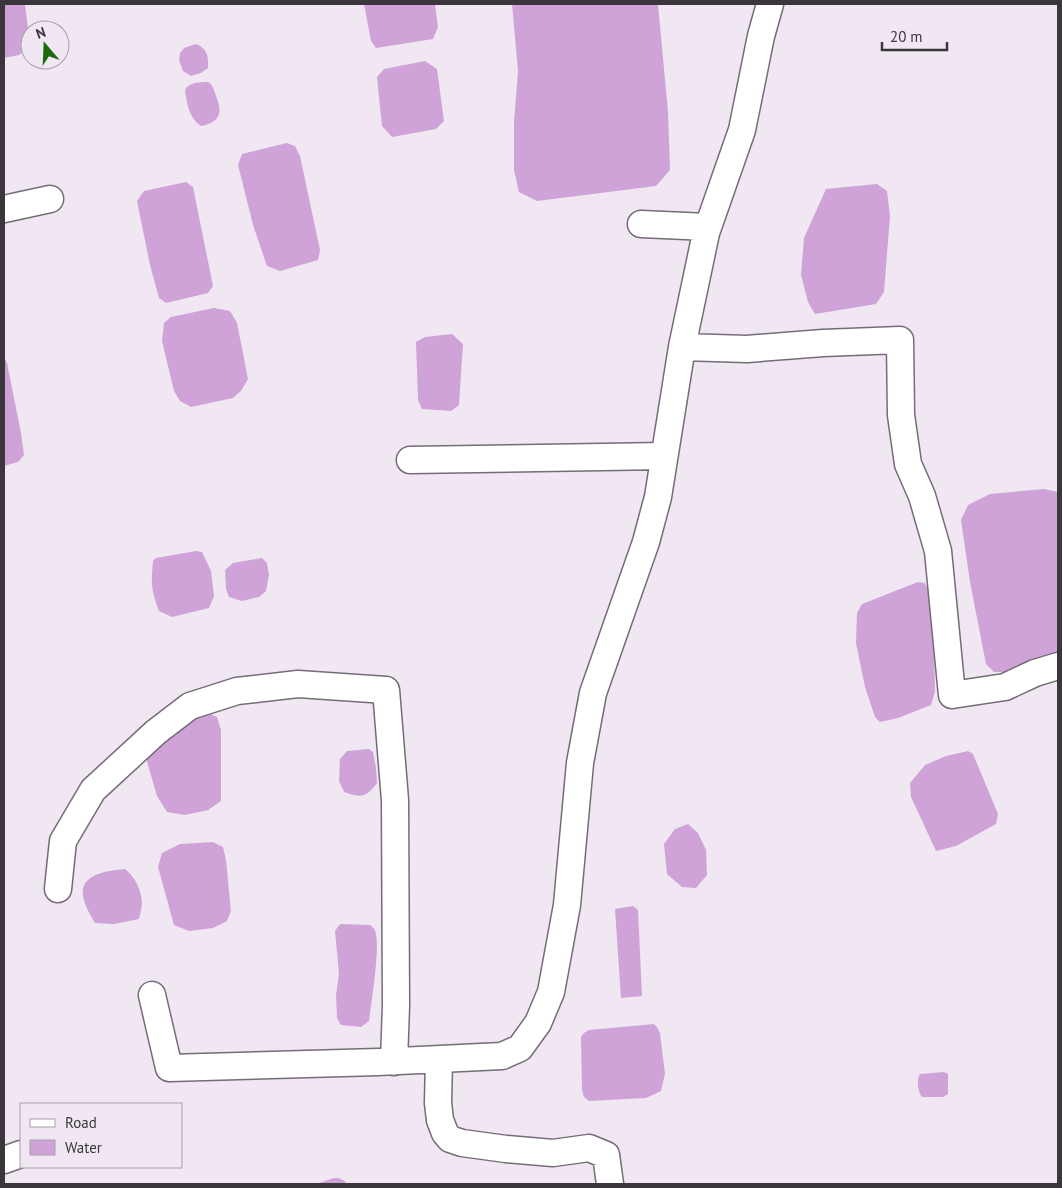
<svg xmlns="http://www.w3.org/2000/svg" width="1062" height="1188" font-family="'PT Sans',sans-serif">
	<rect width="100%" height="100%" fill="#f0e7f2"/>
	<!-- water -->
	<path fill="#cfa3d7" d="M4,4h21l5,42 -11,9 -15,3z
		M364,4h71l3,23 -5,12 -57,9 -5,-7z
		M512,4h146l10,108 2,58 -14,16 -119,15 -18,-9 -5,-22v-47l4,-52z
		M196,44c11,4 13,13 12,24l-7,5 -10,3 -8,-5 -4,-11 1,-7 4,-5z
		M425,61l12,8 7,52 -8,8 -44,8 -10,-11 -5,-49 7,-8z
		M208,82c5,3 6,8 8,14 7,17 4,26 -15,30 -12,-8 -14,-22 -16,-36 4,-8 15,-8 23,-8z
		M287,143l8,3 5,10 20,94 -2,10 -38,11 -13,-5 -14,-41 -15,-60 4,-11z
		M186,182l7,5 20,99 -5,7 -42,10 -7,-5 -9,-33 -13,-64 7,-10z
		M877,184l10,7 3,25 -6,76 -8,12 -61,10 -7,-12 -7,-27 3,-37 22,-49z
		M214,308l16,3 7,12 11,56 -7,12 -8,7 -42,9 -11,-6 -6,-10 -12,-50 2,-18 7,-6z
		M452,334l11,10 -4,61 -8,6 -29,-2 -4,-9 -2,-58 9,-5z
		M4,357l3,6 14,70 3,22 -6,7 -14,4z
		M1044,489l14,3v164l-44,16h-20l-8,-8 -16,-82 -9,-62 7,-15 22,-11z
		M196,551l6,1 9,19 3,25 -5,12 -37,9 -13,-6c-8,-22 -8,-27 -6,-50l3,-3z
		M262,558l5,5 2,12 -3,16 -7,6 -17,4 -13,-4 -3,-8 -1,-19 8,-7z
		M918,582l7,1 5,12 4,47 1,50 -4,13 -33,13 -18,4 -5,-5 -10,-30 -9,-44 1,-30 5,-9z
		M208,713l9,4 4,13v71l-13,9 -23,5 -18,-3 -10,-16 -11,-38 41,-39z
		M369,749l4,3 3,16 1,15c-11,15 -16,15 -33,9l-5,-11 1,-22 7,-8z
		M968,751l5,3 25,60 -2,10 -40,22 -20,5 -25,-54 -1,-14 15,-18 21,-9z
		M688,824l10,9 8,17 1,25 -11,13 -14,-1 -15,-13 -3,-30 11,-15z
		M213,842l10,5 3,13 5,51 -4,10 -14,7 -24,3 -15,-6 -16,-58 4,-14 18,-9z
		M125,869c10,8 16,20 17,33 0,5 -2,12 -3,17l-25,5 -19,-1c-10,-17 -23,-39 3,-49 8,-3 19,-4 27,-5z
		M633,906l5,4 4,86 -21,2 -6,-89z
		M340,924l30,1c2,2 4,3 5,6 6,12 -4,74 -6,90l-8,6 -20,-2 -4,-7 -1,-23 3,-21 -4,-43z
		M654,1024l3,3 3,6 5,41 -4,17 -15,7 -57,3 -5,-4 -2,-7 -1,-53 3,-4 5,-3z
		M944,1072l4,2v20l-5,3h-21c-4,-5 -6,-17 -2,-23z
		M334,1178c5,0 10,1 13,6h-31z"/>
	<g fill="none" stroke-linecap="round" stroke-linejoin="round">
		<!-- street casing -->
		<g stroke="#746c76" stroke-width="29">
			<path id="street" d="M4,209l46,-10
				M641,224l67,3
				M682,347l65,2 76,-6 77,-3 1,75 7,49 14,32 16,55 14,144 53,-8 30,-14 23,-7
				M410,460l254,-4
				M58,889l5,-48 30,-51 63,-58 34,-26 47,-15 61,-7 88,6 9,110 1,205 -2,57
				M152,995l17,73 209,-6 124,-6 18,-8 18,-25 13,-31 16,-87 13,-142 13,-70 53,-151 12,-45 24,-150 24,-114 36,-103 19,-94 9,-32
				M439,1060l-1,43 2,17 5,13 5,6 12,4 44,6 47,4 36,-5 17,7 4,29
				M4,1160l17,-6"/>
		</g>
		<!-- street -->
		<use href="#street" stroke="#fff" stroke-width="26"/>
	</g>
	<!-- border -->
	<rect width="1062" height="1188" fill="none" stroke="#3a363b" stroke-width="10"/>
	<!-- legend -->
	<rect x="20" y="1103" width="162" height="65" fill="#f0e7f2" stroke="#a7a0a9"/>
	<rect x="30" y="1119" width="25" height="8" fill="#ffffff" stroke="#a7a0a9"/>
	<text x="65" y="1128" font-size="15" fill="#3a363b">Road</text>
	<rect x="30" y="1140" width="25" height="15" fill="#cfa3d7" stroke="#a7a0a9"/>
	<text x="65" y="1153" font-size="15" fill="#3a363b">Water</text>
	<!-- north arrow -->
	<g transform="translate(45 45) rotate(341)"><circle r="24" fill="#f0e7f2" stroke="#a7a0a9"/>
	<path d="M0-4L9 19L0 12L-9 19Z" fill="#1c6a0c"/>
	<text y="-8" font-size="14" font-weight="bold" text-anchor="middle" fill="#3a363b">N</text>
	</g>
	<!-- scale -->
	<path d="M882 42v8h65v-8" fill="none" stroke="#3a363b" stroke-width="2.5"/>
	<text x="890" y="42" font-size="15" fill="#3a363b" stroke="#f0e7f2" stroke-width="4" paint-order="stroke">20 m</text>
</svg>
